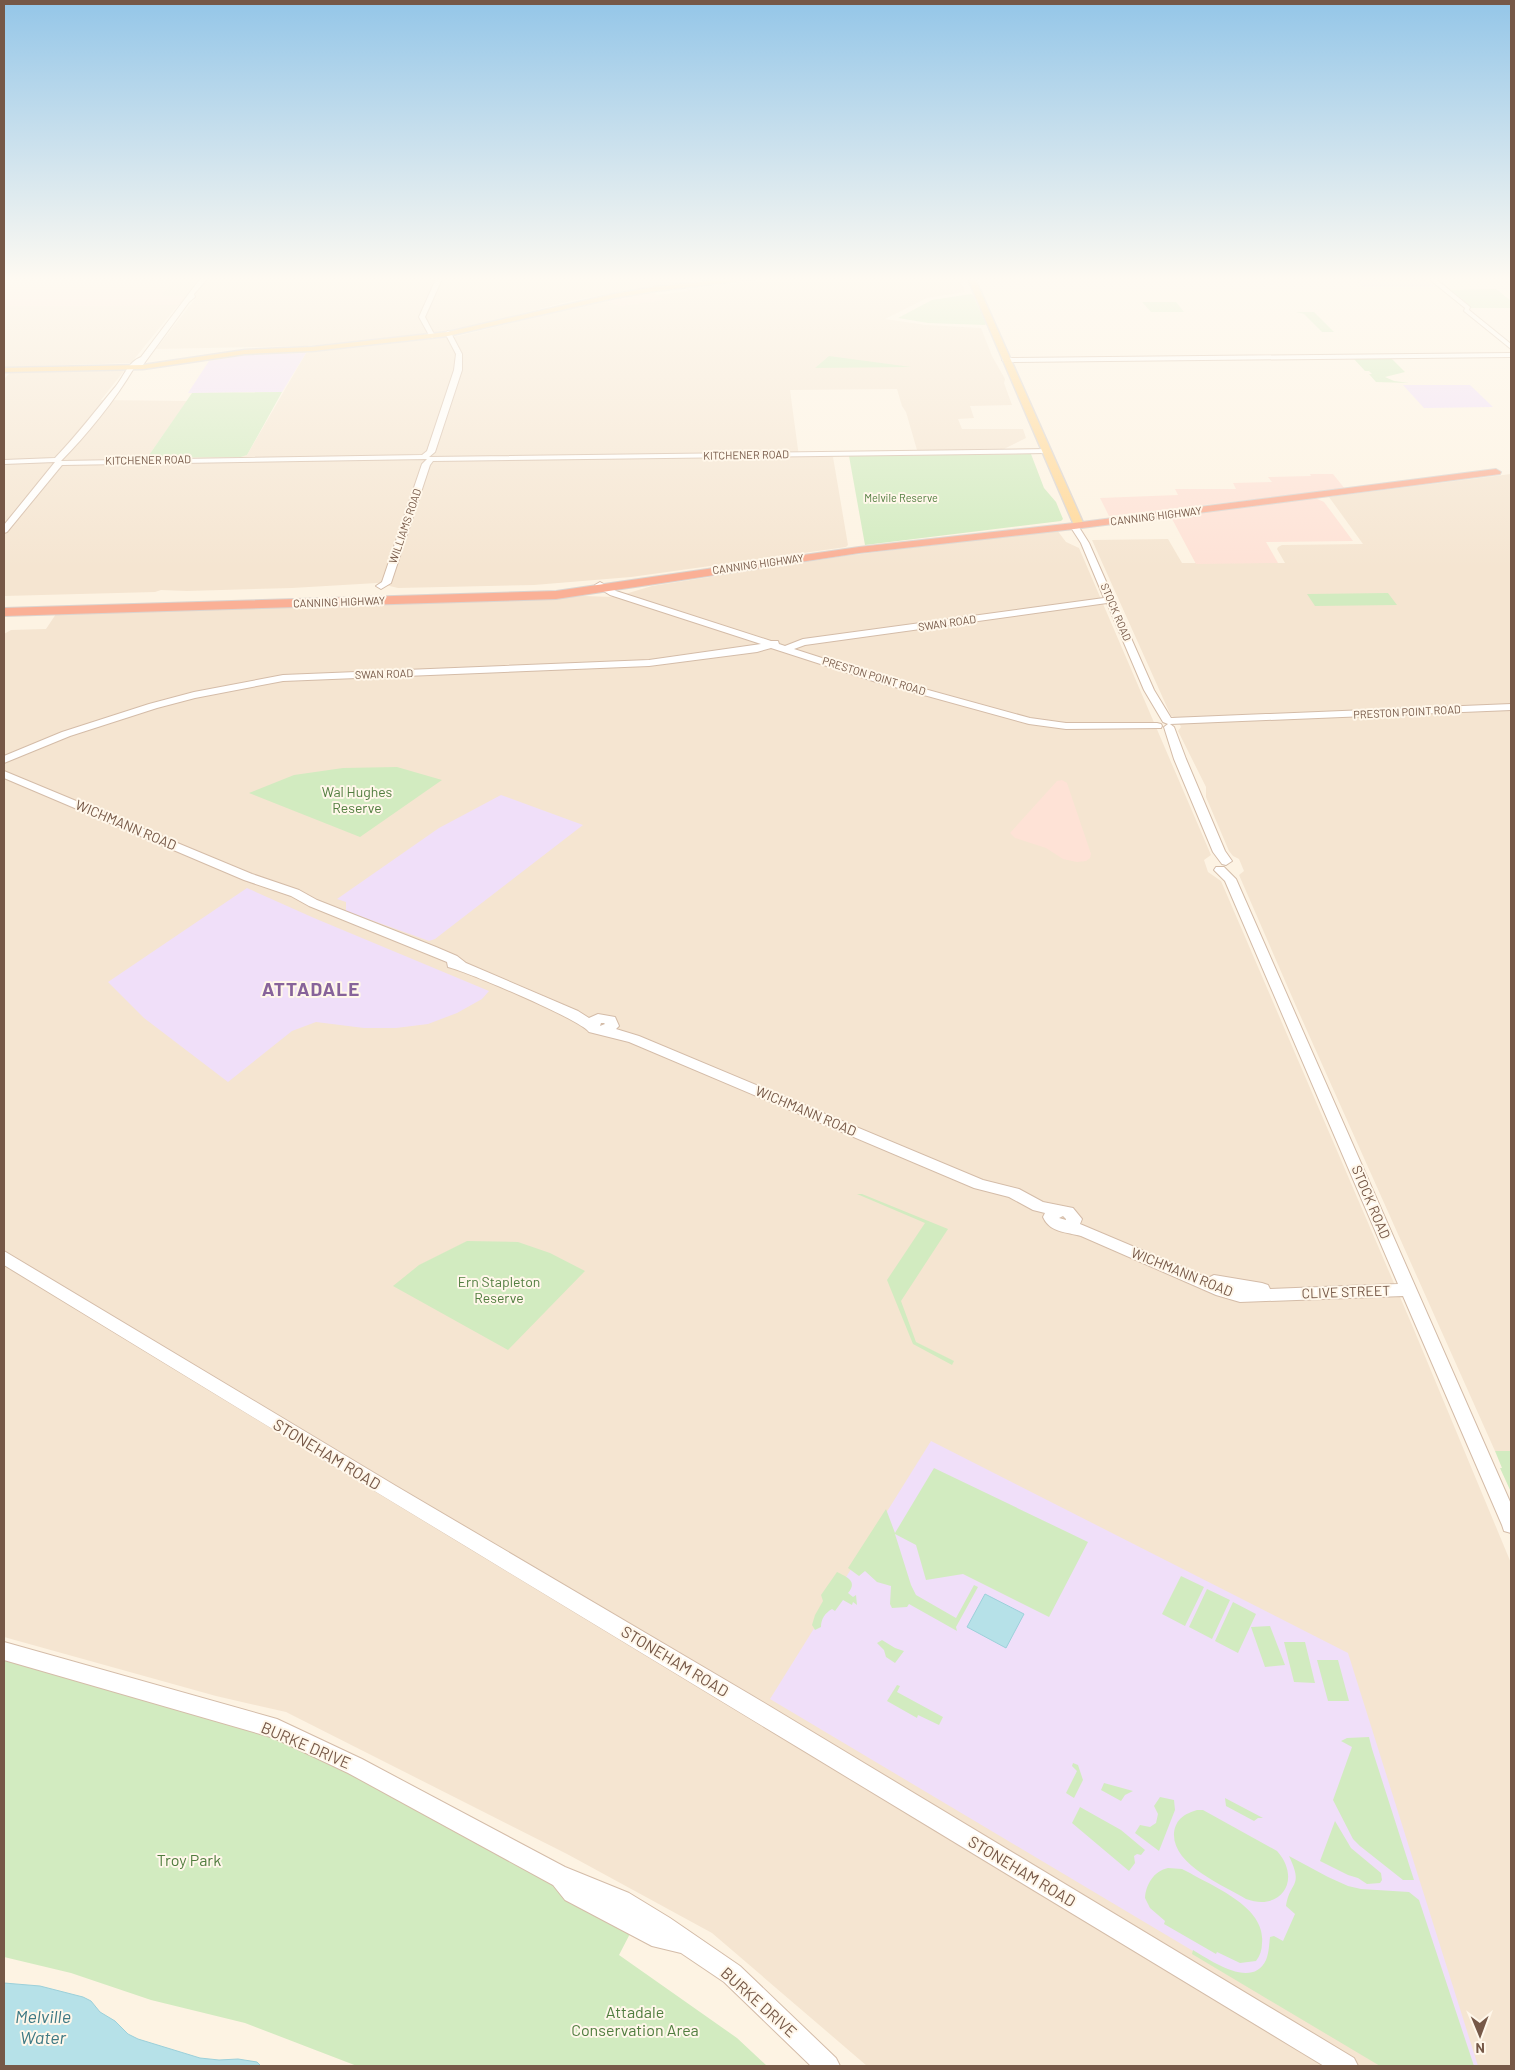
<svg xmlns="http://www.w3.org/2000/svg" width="1515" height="2070" font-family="Barlow,sans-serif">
	<rect width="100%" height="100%" fill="#fdf3e3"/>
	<!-- residential -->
	<path fill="#f5e5d1" d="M175,279h553l-106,12 -60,12 -87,23 -32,6 -136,14 -151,3 39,-50 -34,-3z
		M776,279h184l5,13 -38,6 -42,21 41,6 55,3 11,28 13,23 -1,4 8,22 -42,1 4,12 -16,1 4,10h61l3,9 -24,12h-85l-11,-38 -4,-6 -5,-17 -107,1 9,67h34l15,88 -2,2 -215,30 -97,8 -136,3 -21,-5 -85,5 -105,3 -26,-1 -6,2 -151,4v-217l6,-6 112,-3 2,1 -23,29 86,1 -40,57 94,-1 6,-2 59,-102 152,-17 147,-36 14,6 44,-6 -6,-5 32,-4 -3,-2z
		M178,305l-47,58 -127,4v-61z
		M1511,474v977h-16l-199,-445 -57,-131 5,-4 -5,-12 -6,-3 -4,-5 -23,-54v-10l-28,-56 3,-4 -4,-9 -6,-2 -79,-176 76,-1 14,24h103l-8,-14 1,-2 4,-2 81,-1 -34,-47z
		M1057,530l9,12 13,6 132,307 -7,5 4,12 13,9 191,444 99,238v503h-644l-155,-133 -145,-79 -281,-142 -70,-16 -212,-59v-1003l7,-4 35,-1 10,-15 482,-14 45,-4 32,1 37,-11 193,-30z"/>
	<!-- commercial -->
	<path fill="#fee2d6" d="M4,279h171l-14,17h21l3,2 -4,7 -177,1z
		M653,292l11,8 -45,6 -15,-7z
		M1310,474h23l12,15 -236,27 -9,-18 78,-3 -3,-6h61l-3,-6 39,-1 -4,-5 43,-1z
		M1315,498l9,4 29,39 -87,1 12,21 -82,1 -25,-47z
		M1057,781l5,-1 5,3 24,71 -1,4 -4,3 -9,1 -14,-3 -17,-11 -31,-10 -5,-5z"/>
	<!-- education -->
	<path fill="#f0dff9" d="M1355,279h71l9,8h-72z
		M306,353l-24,39 -94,1 21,-32 39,-6z
		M1403,385h67l23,22 -69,1z
		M501,795l82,30 -148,114 -6,2 -83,-30v-9l-9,-3 102,-71z
		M247,888l67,30 175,73 -7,8 -25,14 -29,11 -32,4h-32l-48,-6 -24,9 -64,51 -84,-64 -36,-36z
		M931,1441l417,212 130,413h-92l-616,-367z"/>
	<!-- green -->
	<path fill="#d2ebc0" d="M1496,289l15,12v7h-41l-21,-18z
		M971,294l2,1 13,29 -1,1 -57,-2 -30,-5 34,-18z
		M1142,302h34l8,10h-33z
		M1296,312h18l20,20h-12l-18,-18z
		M829,356l82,11 -96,1z
		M1390,357l15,15 -20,5 9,4 15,2 -33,-1 -7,-8h3l-3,-3h-4l-11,-12z
		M282,392l-35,63 -6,2 -94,1 45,-65z
		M1031,454l13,34 12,14 7,17 -2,2 -196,24 -16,-89z
		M1388,593l9,12 -82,1 -8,-12z
		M397,767l45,13 -82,57 -111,-44 45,-18 49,-7z
		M857,1194h5l86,35 -47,72 15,41 38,19 -2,4 -39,-21 -26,-64 38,-57z
		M467,1241l51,1 32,11 35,18 -77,79 -115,-64 26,-21z
		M1495,1451h16v41l-11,-24h2z
		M934,1468l154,74 -39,75 -86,-43 -37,6 -10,-35 -21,-11 16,51 5,10 40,23 18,-33 4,2 -22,40 1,4 -48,-27 -2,3 -15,1 -2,-4 1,-18 -14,-4 -12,-11 -6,5 -11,-8 38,-59 9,24z
		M837,1572c10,5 21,9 11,21l5,4 3,-2 1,10 -4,-3 -1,3 -9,-5 -8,11 -3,-2c-7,4 -11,10 -11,18l-6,3 -3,-5 3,-10 8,-14 -2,-6z
		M1181,1576l23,11 -19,39 -23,-12z
		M1207,1589l23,11 -18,39 -23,-12z
		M1233,1602l23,12 -18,39 -23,-12z
		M1270,1626l15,39 -20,2 -14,-40z
		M882,1640l13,8 9,3 -9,12 -9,-6 -2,-7 -7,-7z
		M1284,1642h21l10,41 -21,-1z
		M4,1658l289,81 341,187 -15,29 118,83 30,28h-410l-112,-43 -94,-23 -80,-27 -67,-16z
		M1317,1660h21l11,41h-21z
		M897,1685l3,1 -3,6 46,25 -4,8 -21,-10 -1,3 -30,-17z
		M1369,1737l3,12 42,131h-11l-43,-34 -7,-7 -20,-39 19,-53 -11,-6 6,-3z
		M1073,1763l5,2 5,15 -9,18 -8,-5 11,-22 -5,-5z
		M1104,1783l29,8 -8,4 -4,6 -20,-11z
		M1160,1797l14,3 1,10 -16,41 -24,-18 5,-8 10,2 6,-4 2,-9 -4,-8z
		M1225,1798l38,20h-5l-4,3 -28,-15z
		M1080,1807l41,23 24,20 -4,5 -4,-1 -3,2 1,7 -6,8 -57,-48z
		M1197,1810h6l74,41c25,28 5,61 -31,48 -23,-14 -74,-34 -72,-66 2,-15 11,-19 23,-23z
		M1335,1821l16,27 30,25 1,7 -2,3 -13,1 -9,-6 -10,-3 -28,-14z
		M1289,1856l39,21 20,9 13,3 48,3 10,8 55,166h-94l-188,-112 1,-4c17,10 59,40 73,10 3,-7 3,-15 4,-23l4,-1 9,5 12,-27 -9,-8c4,-26 18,-18 3,-50z
		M1168,1868l14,1 6,3c26,15 78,35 74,71 0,7 -2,13 -6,18l-16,2 -23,-11 -1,2 -52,-30 1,-3 -15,-13 -5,-10c1,-14 9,-27 23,-30z"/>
	<!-- water -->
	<path fill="#b6e1e8" stroke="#9cd0da" d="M985,1594l39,20 -18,34 -39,-21z
		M4,1983l36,3 43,11 8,4 9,11 15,9 13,13 10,5 62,19 19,2 19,-1 19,3 4,4h-257z"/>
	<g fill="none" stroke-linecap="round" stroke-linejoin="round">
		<!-- secondary casing -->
		<g stroke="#d4bca8" stroke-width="2">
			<path id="secondary" d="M200,279h7l-13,15 1,3 -6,5 -49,67 -6,-1c-19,32 -47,67 -73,93l361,-6 5,-4 27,-81 2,-16 -11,-21 3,-2 3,2 11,21v16l-27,82 -6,5 618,-8 4,2 -4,2 -614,8 -3,4 -39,118 -10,6 -5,-3 6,-4 40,-118 5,-5 -365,6 -55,67 -3,1v-8l51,-63 -51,2v-4l51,-2c22,-23 41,-48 61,-72 8,-10 12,-24 25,-29z
				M436,279h6l-17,38 10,19 -3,2 -2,-1 -11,-20z
				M1429,279h7l34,28 -1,3 42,34v5l-47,-38 1,-3z
				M1511,353v4l-505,5 -4,-2 4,-2z
				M1074,523l3,1 12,19 65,147 17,28 340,-14v6l-341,14 4,3 12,32 39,92 7,10 -6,4 -4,-1 -9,-12 -39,-93 -10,-32 4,-3 -5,-2 -19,-32 -37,-87 -302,42 -11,4 87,28 149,41 36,5h91l4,1 1,2 -1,2 -95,1 -37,-5 -156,-43 -102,-33 -14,4 -108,14 -366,15 -88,17 -38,10 -87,28 -66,27v-7l58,-24 87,-28 45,-12 89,-17 366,-15 112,-16 -151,-49 -13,-8 -2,-2 5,-3 16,9 155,50h7l1,3 6,2 18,-7 301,-41 -23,-55 -11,-17z
				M4,771l248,103 47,16 18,10 119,47 21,9 9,7 112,48 11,7 9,-4 17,3 4,9 -3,3 23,7 344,144 36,9 24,13 30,6 9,11 -2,5 128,54 6,-3 48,8 6,2 2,4 128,-5 -173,-403 -11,-11 2,-3h8l12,12 275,625v29l-7,-2 -2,-6 -99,-229 -163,6 -24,-7 -135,-59c-14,-4 -31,-3 -38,-19l2,-4 -12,-3 -24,-13 -35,-9 -345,-146 -40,-10c-8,-12 -121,-60 -141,-65l-1,-5 -138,-56 -18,-10 -47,-16 -240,-102zM601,1023h3l1,1 -5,2zM1063,1216l3,3v1l-7,-2z
				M4,1251l392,235 355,209 603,363 4,8h-34c-440,-267 -881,-532 -1320,-801z
				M4,1642l273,77 85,40 203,108 64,26 41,25 70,48 96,92 4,8h-29l-87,-84 -43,-29 -29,-7 -87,-46 -12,-15 -205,-112 -74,-35 -270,-78z"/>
		</g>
		<!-- primary casing -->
		<g stroke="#dbd4cf" stroke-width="3">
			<path id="primary" d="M728,279h27l-100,12 -41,7 -166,38 -136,15 -67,3 -102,15 -139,3v-4l139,-3 102,-15 67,-3 136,-15 166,-38 41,-7z
				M968,279h7l109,246 -2,2h-6l-2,-2z"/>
		</g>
		<!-- highway casing -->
		<g stroke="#dbd4cf" stroke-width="2">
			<path id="highway" d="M1496,469l5,3 -1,2 -426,55 -215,24 -303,46 -552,17v-8l552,-17 303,-44 215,-24z"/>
		</g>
		<!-- secondary -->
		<use href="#secondary" fill="#fff" fill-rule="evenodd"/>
		<!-- primary -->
		<use href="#primary" fill="#ffd898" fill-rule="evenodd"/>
		<!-- highway -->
		<use href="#highway" fill="#fab096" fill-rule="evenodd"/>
	</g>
	<!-- sky -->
	<linearGradient id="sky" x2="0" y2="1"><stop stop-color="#94c6e8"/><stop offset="0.49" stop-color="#fefaf2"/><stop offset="1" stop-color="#fefaf2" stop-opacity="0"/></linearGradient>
	<rect width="1515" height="569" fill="url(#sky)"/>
	<g text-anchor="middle" stroke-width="4" stroke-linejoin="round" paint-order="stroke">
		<!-- far-street labels -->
		<g font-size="11" fill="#765847" stroke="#fff7ea">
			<text transform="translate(746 455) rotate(-1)" y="4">KITCHENER ROAD</text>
			<text transform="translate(148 460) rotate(-1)" y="4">KITCHENER ROAD</text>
			<text transform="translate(1156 516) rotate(-7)" y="4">CANNING HIGHWAY</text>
			<text transform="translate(405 526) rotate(-71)" y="4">WILLIAMS ROAD</text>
			<text transform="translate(758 564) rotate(-8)" y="4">CANNING HIGHWAY</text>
			<text transform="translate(339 602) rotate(-2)" y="4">CANNING HIGHWAY</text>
			<text transform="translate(1116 612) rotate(67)" y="4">STOCK ROAD</text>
			<text transform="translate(947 623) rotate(-8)" y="4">SWAN ROAD</text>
			<text transform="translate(384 674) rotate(-2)" y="4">SWAN ROAD</text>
			<text transform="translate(874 676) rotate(17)" y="4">PRESTON POINT ROAD</text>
			<text transform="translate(1407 712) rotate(-3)" y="4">PRESTON POINT ROAD</text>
		</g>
		<!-- far-park labels -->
		<g font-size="11" fill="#517d3f" stroke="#fff7ea">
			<text x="901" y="502">Melvile Reserve</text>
		</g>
		<!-- park labels -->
		<g font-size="14" fill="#517d3f" stroke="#fff7ea">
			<text x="357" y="797">Wal Hughes<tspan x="357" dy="16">Reserve</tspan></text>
			<text x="499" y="1287">Ern Stapleton<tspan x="499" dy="16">Reserve</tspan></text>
		</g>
		<!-- street labels -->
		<g font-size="14" fill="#765847" stroke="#fff7ea">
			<text transform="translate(126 825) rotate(23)" y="5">WICHMANN ROAD</text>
			<text transform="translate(806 1111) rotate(23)" y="5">WICHMANN ROAD</text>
			<text transform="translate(1371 1202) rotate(67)" y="5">STOCK ROAD</text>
			<text transform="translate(1182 1272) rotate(22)" y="5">WICHMANN ROAD</text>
			<text transform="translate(1346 1292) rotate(-2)" y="5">CLIVE STREET</text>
		</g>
		<!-- near-street labels -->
		<g font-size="16" fill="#765847" stroke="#fff7ea">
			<text transform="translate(327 1454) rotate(31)" y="6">STONEHAM ROAD</text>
			<text transform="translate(675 1661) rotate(31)" y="6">STONEHAM ROAD</text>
			<text transform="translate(306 1745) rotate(23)" y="6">BURKE DRIVE</text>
			<text transform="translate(1022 1871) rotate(31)" y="6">STONEHAM ROAD</text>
			<text transform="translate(759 2002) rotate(42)" y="6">BURKE DRIVE</text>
		</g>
		<!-- near-park labels -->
		<g font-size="16" fill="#517d3f" stroke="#fff7ea">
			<text x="189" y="1866">Troy Park</text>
			<text x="635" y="2018">Attadale<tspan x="635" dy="18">Conservation Area</tspan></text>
		</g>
		<!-- near-water labels -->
		<g font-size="18" font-style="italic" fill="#3d7883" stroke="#fff7ea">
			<text x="43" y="2023">Melville<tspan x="43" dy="21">Water</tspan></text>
		</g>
		<!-- district labels -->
		<g font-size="19" font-weight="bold" letter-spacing="1" fill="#87639a" stroke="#fff7ea">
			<text x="311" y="996">ATTADALE</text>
		</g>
	</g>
	<!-- border -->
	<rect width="1515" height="2070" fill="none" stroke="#765847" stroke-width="10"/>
	<!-- north arrow -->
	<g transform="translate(1480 2035) rotate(179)" stroke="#fff7ea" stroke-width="4" paint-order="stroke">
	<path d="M0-4L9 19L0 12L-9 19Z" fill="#765847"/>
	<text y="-8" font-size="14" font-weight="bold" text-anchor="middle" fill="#765847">N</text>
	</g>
</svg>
